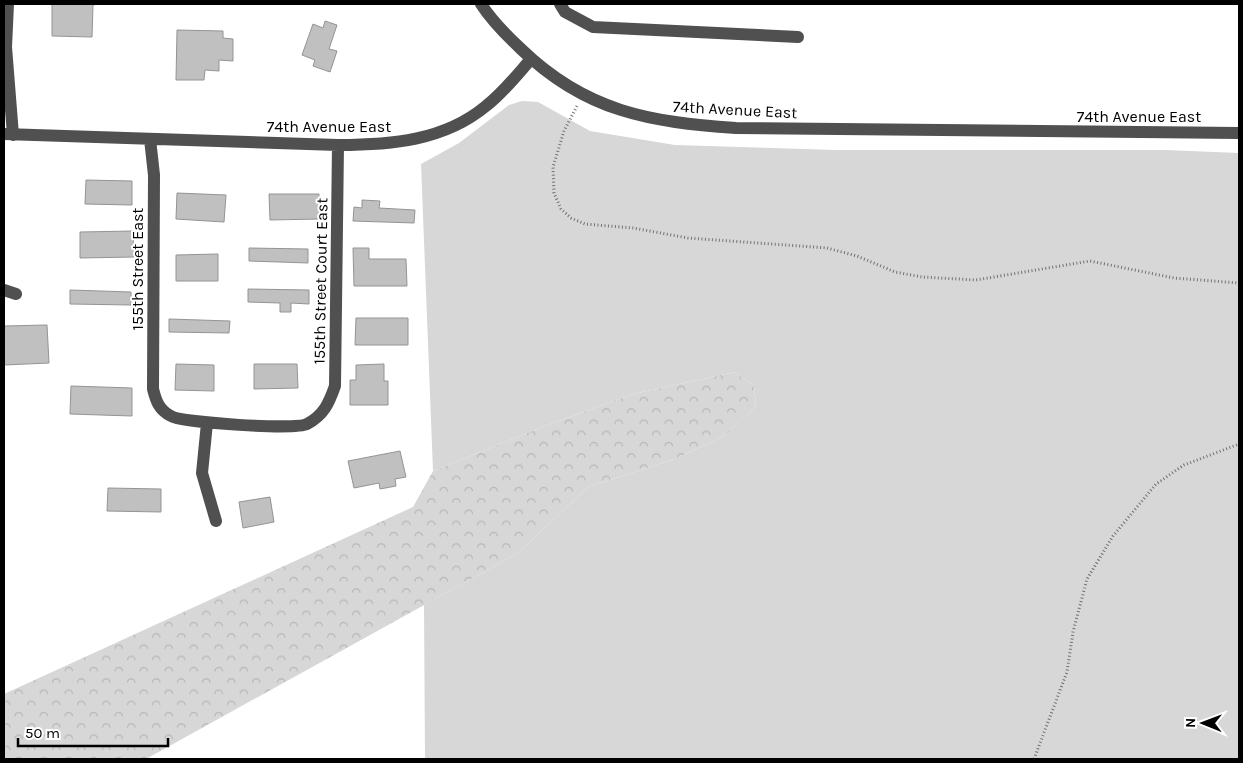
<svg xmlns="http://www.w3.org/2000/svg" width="1243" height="763" font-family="Karla,sans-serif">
	<defs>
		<pattern id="forest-crowns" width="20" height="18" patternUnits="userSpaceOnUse" patternTransform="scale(1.25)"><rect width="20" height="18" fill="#d7d7d7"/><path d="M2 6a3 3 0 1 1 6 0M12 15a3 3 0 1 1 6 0" fill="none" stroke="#b7b7b7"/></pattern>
	</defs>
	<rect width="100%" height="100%" fill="#fff"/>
	<!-- grass -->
	<path fill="#d7d7d7" d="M522,101l16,1 52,29 85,14 161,5h329l74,3v606h-814l-1,-154 94,-52 70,-66 87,-28 51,-24 30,-29 -2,-20 -19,-14 -102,22 -83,30 -117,47 -12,-307 38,-21 50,-38z"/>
	<!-- forest -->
	<path fill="url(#forest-crowns)" d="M735,372l19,14 2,20 -30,29 -51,24 -87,28 -70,66 -372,206h-142v-65l409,-187 20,-36 117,-47 83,-30z"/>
	<!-- building -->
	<path fill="#c0c0c0" stroke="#949494" d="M52,4h46l-5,1 -1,32 -40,-1z
		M325,21l12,4 -8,24 8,2 -7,21 -17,-6 2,-6 -13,-5 11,-31 10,4z
		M177,30l46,1v7l10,1v22l-14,-1v11l-14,-1 -1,10h-28z
		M86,180l46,1v24l-47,-1z
		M177,193l49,2 -2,27 -48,-3z
		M269,194h50v25l-49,1z
		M362,200l18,1 -1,7 36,2 -1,13 -61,-2 1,-14 8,1z
		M133,231l1,26 -54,1v-26z
		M249,248l59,1v14l-59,-2z
		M353,248h16v11h37l1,27h-53z
		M218,254v27h-42v-26z
		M248,289l61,1v14l-18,-1v9h-11v-9l-32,-1z
		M70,290l61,2v13l-61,-1z
		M356,318h52v27h-53z
		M169,319l61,2 -1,12 -60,-1z
		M47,325l2,38 -45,2v-39z
		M176,364l38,1v26l-39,-1z
		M254,364h43l1,24 -44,1z
		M384,364v17h4v24h-38v-25h6v-15z
		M71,386l61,2v28l-62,-2z
		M400,451l6,26 -11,2 1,7 -16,3 -1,-6 -25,5 -6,-27z
		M108,488l53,1v23l-54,-1z
		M270,497l4,25 -31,6 -4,-26z"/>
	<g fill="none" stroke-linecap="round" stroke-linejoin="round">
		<!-- path -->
		<path stroke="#727272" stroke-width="3" stroke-dasharray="1 2.5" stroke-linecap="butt" d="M577,106l-13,25 -11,36 1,26 7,16 10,9 14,6 48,4 55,10 139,10 30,8 38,16 27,5 54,3 114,-19 84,17 65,5
			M1034,759l33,-87 6,-40 14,-53 26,-43 43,-52 28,-19 55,-21"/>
		<!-- minor -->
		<path stroke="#505050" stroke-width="12" d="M8,4l-2,43 7,88
			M481,4c11,17 25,31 40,45 65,63 129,73 215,79l503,5
			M560,4l5,8 28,15 205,10
			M4,134l334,11c52,0 106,-4 148,-39 17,-13 31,-31 45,-47
			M150,139l4,36 -1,214c3,12 6,21 18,27 11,7 125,14 136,8 17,-9 22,-21 28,-38l3,-241
			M4,290l12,4
			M207,423l-5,50 14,48"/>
	</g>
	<g text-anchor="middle" stroke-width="4" stroke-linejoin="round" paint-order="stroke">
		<!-- street labels -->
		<g font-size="16" fill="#000" stroke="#fff">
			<text transform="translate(735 109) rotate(3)" y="6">74th Avenue East</text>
			<text x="1139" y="122">74th Avenue East</text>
			<text x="329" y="132">74th Avenue East</text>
			<text transform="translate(137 269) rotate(-90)" y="6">155th Street East</text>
			<text transform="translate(320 281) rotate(-89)" y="6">155th Street Court East</text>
		</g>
	</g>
	<!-- border -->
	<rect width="1243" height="763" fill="none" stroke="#000000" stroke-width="10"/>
	<!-- north arrow -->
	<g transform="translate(1203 723) rotate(271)" stroke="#ffffff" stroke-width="4" paint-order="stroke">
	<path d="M0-4L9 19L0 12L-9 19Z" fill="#000000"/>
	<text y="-8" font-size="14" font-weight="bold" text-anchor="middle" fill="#000000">N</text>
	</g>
	<!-- scale -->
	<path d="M18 738v8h150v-8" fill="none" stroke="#000000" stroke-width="2.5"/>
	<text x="25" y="738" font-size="15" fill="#000000" stroke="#ffffff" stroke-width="4" paint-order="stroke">50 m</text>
</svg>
